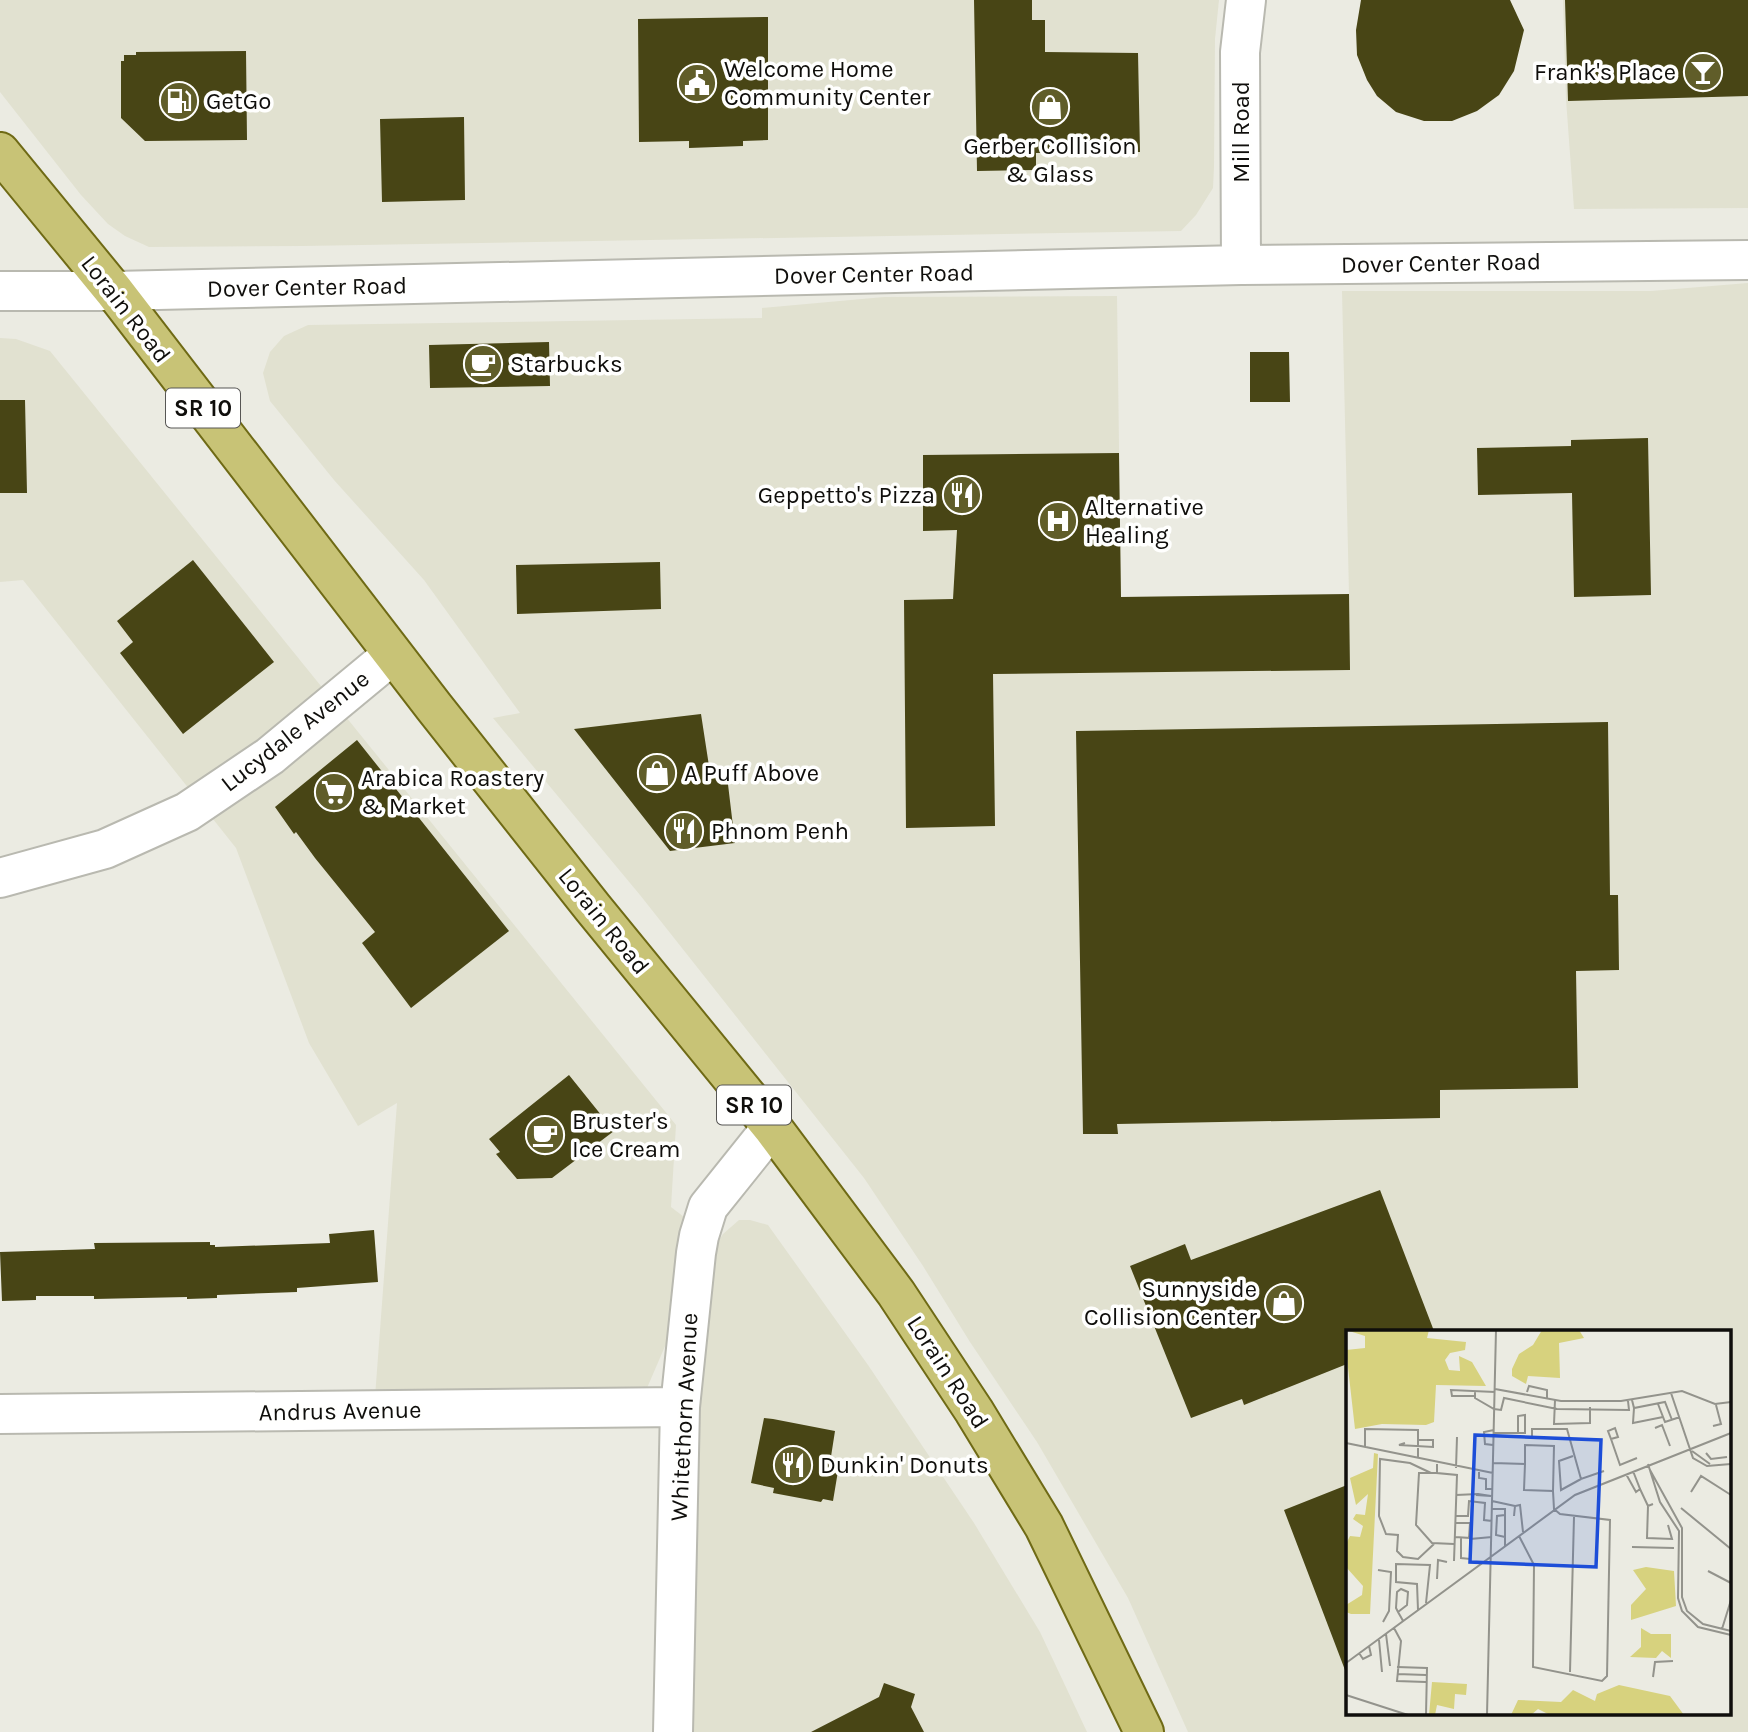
<svg xmlns="http://www.w3.org/2000/svg" width="1748" height="1732" font-family="Karla,sans-serif">
	<rect width="100%" height="100%" fill="#ebebe2"/>
	<!-- built -->
	<path fill="#e1e1d0" fill-rule="evenodd" d="M0,0h1219l-4,39 -1,128 -1,21 -17,27 -15,16 -878,15 -154,1 -24,-11 -17,-12 -27,-29 -81,-103z
		M1563,0h185v208l-174,1 -8,-110z
		M1748,283v1449h-560l-60,-134 -91,-156 -67,-100 -47,-76 -59,-88 -224,-283 -147,-177 27,-5 -96,-133 -90,-100 -64,-79 -7,-28 7,-21 14,-16 24,-11 454,-7v-10l122,-11 233,-1 4,301 228,-3 -7,-303h309zM1347,1331h382v382h-382z
		M0,338l16,1 34,12 626,774 -5,82 13,10 -15,120 -22,51 -272,9 22,-294 -39,23 -49,-83 -73,-195 -213,-268 -23,2z
		M739,1220h11l18,5 100,140 106,158 66,109 47,100h-402l-1,-49 25,-414 5,-21 9,-14z"/>
	<!-- building -->
	<path fill="#484515" d="M974,0h58v20h13v32l93,1 2,99 -104,1v17l-59,1z
		M1361,0h149l14,30 -10,41 -15,24 -22,16 -25,10h-28l-28,-9 -19,-16 -10,-16 -10,-25 -1,-25z
		M1565,0h183v96l-180,5z
		M768,17v123l-25,1v5l-54,2v-7l-50,1 -1,-123z
		M246,51l1,89 -102,1 -24,-23v-57h3v-6h12v-3z
		M464,117l1,83 -83,2 -2,-83z
		M549,342l1,44 -120,2 -1,-43z
		M1250,352h39l1,50h-40z
		M0,400h25l2,93h-27z
		M1648,438l3,157 -77,2 -2,-104 -94,2 -1,-47 94,-2v-6z
		M1119,453l2,144 228,-3 1,76 -357,4 2,152 -89,2 -2,-228 49,-1 4,-69 -34,1v-76z
		M193,560l81,102 -91,72 -63,-81 13,-11 -16,-21z
		M660,562l1,47 -144,5 -1,-49z
		M701,714l10,65 16,-3 8,67 -65,8 -96,-122z
		M1608,722l2,173h8l1,75 -43,1 2,117 -138,2v28l-323,6 1,10h-35l-7,-403z
		M357,740l152,191 -98,77 -49,-65 13,-11 -60,-74 -19,-26 -2,2 -19,-27z
		M569,1075l45,56 -62,47 -35,1 -21,-25 4,-2 -11,-13z
		M1380,1190l54,141h-87v33l-103,41 -2,-6 -51,19 -61,-152 55,-22 6,16z
		M374,1230l4,52 -81,6v4l-80,3v3l-30,1v-2l-93,2v-3h-58v4l-34,1 -2,-49 95,-3 -1,-6 116,-1v3h5v2l115,-4 -1,-9z
		M764,1418l9,1 62,12 -5,32 9,2 -6,36 -10,-2 -2,3 -48,-9 1,-5 -23,-5z
		M1347,1485v185h-2l-61,-160z
		M884,1683l31,11 -4,13 13,25h-113l68,-35z"/>
	<g fill="none" stroke-linecap="round" stroke-linejoin="round">
		<!-- minor casing -->
		<g stroke="#b9b9b0" stroke-width="42">
			<path id="minor" d="M0,878l105,-29 82,-37 83,-56 122,-101
				M0,1414l680,-7
				M673,1732l7,-325 16,-154 3,-17 9,-29 64,-80"/>
		</g>
		<!-- tertiary casing -->
		<g stroke="#b9b9b0" stroke-width="42">
			<path id="tertiary" d="M1241,265l-1,-213 6,-52
				M0,291h114l1127,-26 507,-5"/>
		</g>
		<!-- primary casing -->
		<g stroke="#6f6a15" stroke-width="42">
			<path id="primary" d="M0,152l114,139 320,416 159,201 179,219 124,166 78,118 70,115 100,206"/>
		</g>
		<!-- minor -->
		<use href="#minor" stroke="#fff" stroke-width="38"/>
		<!-- tertiary -->
		<use href="#tertiary" stroke="#fff" stroke-width="38"/>
		<!-- primary -->
		<use href="#primary" stroke="#c8c376" stroke-width="38"/>
	</g>
	<!-- icons -->
	<defs>
		<g id="bar-disc" transform="scale(2.0125)"><circle r="9.5" fill="#605d29" stroke="#fffffe"/><path d="M-6-5H6L.8 .8V4.5H3.5V6h-7V4.5H-.8V.8Z" fill="#fff"/></g>
		<g id="civic-disc" transform="scale(2.0125)"><circle r="9.5" fill="#605d29" stroke="#fffffe"/><path d="M-.6-6.5H3V-4.5H.6V-3L4-1V1h2V6H-6V1h2V-1L-.6-3ZM-1.2 2.5V6h2.4V2.5Z" fill="#fff"/></g>
		<g id="fuel-disc" transform="scale(2.0125)"><circle r="9.5" fill="#605d29" stroke="#fffffe"/><path d="M-5.5-6h7V0h2V4h1.3V-2.5L3-4.5l.8-.8L6-3V5H2.5V1h-1V6h-7ZM-4.2-4.7v3.2H.2V-4.7Z" fill="#fff"/></g>
		<g id="shop-disc" transform="scale(2.0125)"><circle r="9.5" fill="#605d29" stroke="#fffffe"/><path d="M-5-2.5h2.3a2.7 3.5 0 0 1 5.4 0H5L5.5 6h-11ZM-1.5-2.5h3a1.5 2.3 0 0 0-3 0Z" fill="#fff"/></g>
		<g id="cafe-disc" transform="scale(2.0125)"><circle r="9.5" fill="#605d29" stroke="#fffffe"/><path d="M-5.5-4.5H6V0H3Q3 3.5 0 3.5H-2.5Q-5.5 3.5-5.5 0ZM3-3.2v2h1.7v-2ZM-6 4.5H4V6H-6Z" fill="#fff"/></g>
		<g id="restaurant-disc" transform="scale(2.0125)"><circle r="9.5" fill="#605d29" stroke="#fffffe"/><path d="M-5-6h1v4h1v-4h1v4h1v-4h1v5L-1.5 .5V6h-2V.5L-5-1ZM5-6V6H3V1.5H1.5Q1.5-4 5-6Z" fill="#fff"/></g>
		<g id="hospital-disc" transform="scale(2.0125)"><circle r="9.5" fill="#605d29" stroke="#fffffe"/><path d="M-5-5h3v3.5h4V-5h3V5h-3V1.5h-4V5h-3Z" fill="#fff"/></g>
		<g id="supermarket-disc" transform="scale(2.0125)"><circle r="9.5" fill="#605d29" stroke="#fffffe"/><path d="M-6-5.5h2.5l.6 2H6L4.5 2H-2.5L-4.4-4H-6ZM-1.5 3.2a1.3 1.3 0 1 0 .1 0ZM3 3.2a1.3 1.3 0 1 0 .1 0Z" fill="#fff"/></g>
	</defs>
	<g fill-rule="evenodd">
		<use href="#bar-disc" x="1703" y="72"/>
		<use href="#civic-disc" x="697" y="83"/>
		<use href="#fuel-disc" x="179" y="101"/>
		<use href="#shop-disc" x="1050" y="107"/>
		<use href="#cafe-disc" x="483" y="364"/>
		<use href="#restaurant-disc" x="962" y="495"/>
		<use href="#hospital-disc" x="1058" y="521"/>
		<use href="#shop-disc" x="657" y="773"/>
		<use href="#supermarket-disc" x="334" y="792"/>
		<use href="#restaurant-disc" x="684" y="831"/>
		<use href="#cafe-disc" x="545" y="1135"/>
		<use href="#shop-disc" x="1284" y="1303"/>
		<use href="#restaurant-disc" x="793" y="1465"/>
	</g>
	<g text-anchor="middle" stroke-width="7" stroke-linejoin="round" paint-order="stroke">
		<!-- shield labels -->
		<g fill="#fffffe" stroke="#575654" stroke-width="2">
			<rect x="166" y="388.5" width="74" height="39" rx="5"/>
			<rect x="717" y="1085.5" width="74" height="39" rx="5"/>
		</g>
		<g font-size="23" font-weight="bold" fill="#0f0e0b">
			<text x="203" y="416">SR 10</text>
			<text x="754" y="1113">SR 10</text>
		</g>
		<!-- poi labels -->
		<g font-size="24" fill="#0f0e0b" stroke="#fffffe" text-anchor="start">
			<text x="724" y="77">Welcome Home<tspan x="724" dy="28">Community Center</tspan></text>
			<text x="1676" y="80" text-anchor="end">Frank's Place</text>
			<text x="206" y="109">GetGo</text>
			<text x="1050" y="154" text-anchor="middle">Gerber Collision<tspan x="1050" dy="28">&amp; Glass</tspan></text>
			<text x="510" y="372">Starbucks</text>
			<text x="935" y="503" text-anchor="end">Geppetto's Pizza</text>
			<text x="1085" y="515">Alternative<tspan x="1085" dy="28">Healing</tspan></text>
			<text x="684" y="781">A Puff Above</text>
			<text x="361" y="786">Arabica Roastery<tspan x="361" dy="28">&amp; Market</tspan></text>
			<text x="711" y="839">Phnom Penh</text>
			<text x="572" y="1129">Bruster's<tspan x="572" dy="28">Ice Cream</tspan></text>
			<text x="1257" y="1297" text-anchor="end">Sunnyside<tspan x="1257" dy="28">Collision Center</tspan></text>
			<text x="820" y="1473">Dunkin' Donuts</text>
		</g>
		<!-- street labels -->
		<g font-size="24" fill="#0f0e0b" stroke="#fffffe">
			<text transform="translate(1241 132) rotate(-90)" y="8">Mill Road</text>
			<text transform="translate(1441 263) rotate(-1)" y="8">Dover Center Road</text>
			<text transform="translate(874 274) rotate(-1)" y="8">Dover Center Road</text>
			<text transform="translate(307 287) rotate(-1)" y="8">Dover Center Road</text>
			<text transform="translate(126 309) rotate(52)" y="8">Lorain Road</text>
			<text transform="translate(295 731) rotate(-38)" y="8">Lucydale Avenue</text>
			<text transform="translate(604 921) rotate(51)" y="8">Lorain Road</text>
			<text transform="translate(948 1372) rotate(57)" y="8">Lorain Road</text>
			<text transform="translate(340 1411) rotate(-1)" y="8">Andrus Avenue</text>
			<text transform="translate(684 1417) rotate(-87)" y="8">Whitethorn Avenue</text>
		</g>
	</g>
	<!-- overview -->
	<g transform="translate(1346 1330)">
		<rect width="385" height="385" fill="#ebebe2"/>
		<path d="M0,0h83l-2,8 39,4 -1,8 -15,3 -5,7 4,10 11,1 -1,-15 13,6 14,24 -50,-1 -2,37 -8,3 -44,-1 -27,5 -9,-79 19,-2v-12zM196,0h37l5,8 -25,5 1,35 -32,-2 -2,8 -14,-8v-7l7,-15 14,-9zM28,123l4,1 -8,160h-19l-5,-2v-7l16,-10 1,-9 -17,-19v-23l4,-8 10,1 3,-11 -10,-7 3,-5 9,1 3,-21 -12,11 -6,-27 23,-10zM300,237l28,4 2,35 -45,14v-15l15,-16 -13,-19zM295,298l10,6h20v24l-9,-7 -6,7 -26,-1 11,-10zM86,352l35,2 -1,11 -11,-1 -1,15 -17,-4 -2,10h-6zM273,355l51,11 14,19h-134l-12,-6 -7,6h-20l7,-15 43,2 12,-12 22,11 2,-7z" fill="#d7d27e"/>
		<path fill="none" stroke="#93938c" stroke-width="2" d="M149,59l66,12h60l61,-10 33,13 16,-2M129,62v6l19,11 7,1 3,-12 53,11 72,1 -1,-9M181,62l2,-6 18,4v8M325,63l22,65 14,8 24,-2M128,66h-22l-1,-6 44,2M209,70l-1,24 36,-1v-16M286,70l2,8 31,-6 7,18M312,74l7,18 15,-5M288,78l-1,15 30,-6M367,96l8,-2 -5,-19M309,98l7,-3 8,21M148,103h31v-18l-7,1v17M186,109v-10h35l14,50 23,-8M265,109l-3,-8 7,-3 3,9 -7,2 9,26 17,-7M0,113l147,30M59,113l-6,2 34,2v-7h-14M147,115l-8,-1 -1,-12 10,-2M19,117v-18l53,1v29M346,121l18,13M360,123l5,6 16,-2M227,126l-14,5 2,29 20,-11M147,133l32,1 -1,26 29,1 1,18 6,5 50,6 -3,156 -5,5 -69,-14 1,-102 -15,-29M91,134v9l20,2 -3,86M179,134v-19l29,1 -1,45M302,134l12,38 19,29 -1,67 4,13 16,16 33,8M110,138l1,-31M304,140l32,58v69l5,14 16,13 28,7M133,142v6l7,1v10h6M85,143l-21,-10 -30,-4 -1,57 7,18 12,1 -1,16 6,6 15,2 16,-15M91,143h-18l-3,52 16,18 22,1M280,144l10,18 4,-3 -7,-18M294,159l8,17 5,-2M345,162l10,-16 30,19M110,165l22,-1 13,2 -15,-1M146,171l23,5M302,176l-1,32 25,1 -4,-14M335,178l50,41M146,179h13v37M109,186h13l1,-15 16,2 -1,17 8,1M168,186l1,-10 5,-1 3,27M109,193h15l-1,15M109,207l15,1v21l-9,-1v-21M159,207l-9,-2 1,-19 8,-1M124,209l22,-2M286,217l42,1M32,240l13,2 -2,39 -6,11M362,241l23,12M91,249l1,-19 9,2M72,280l-1,-26 -21,-2v-18l34,1 -4,38M52,282l9,-7 1,-13 -7,-3 -4,3 -1,16 2,4 4,7 1,2M48,298l7,13 -4,40 29,1M376,299l9,-29M40,304l4,32M33,310l3,32M13,323l4,6 8,-4 -2,-9M0,333l229,-168 156,-62M51,337l30,1 -1,47M224,342l4,-155M51,344l29,1M307,347l2,-15 18,-1M0,365l62,20M141,385l9,-385"/>
		<path fill="#1d4ed8" fill-opacity="0.15" stroke="#1d4ed8" stroke-width="3.5" d="M129,105l126,5 -5,127 -126,-5z"/>
		<rect width="385" height="385" fill="none" stroke="#0f0e0b" stroke-width="3.5"/>
	</g>
</svg>
